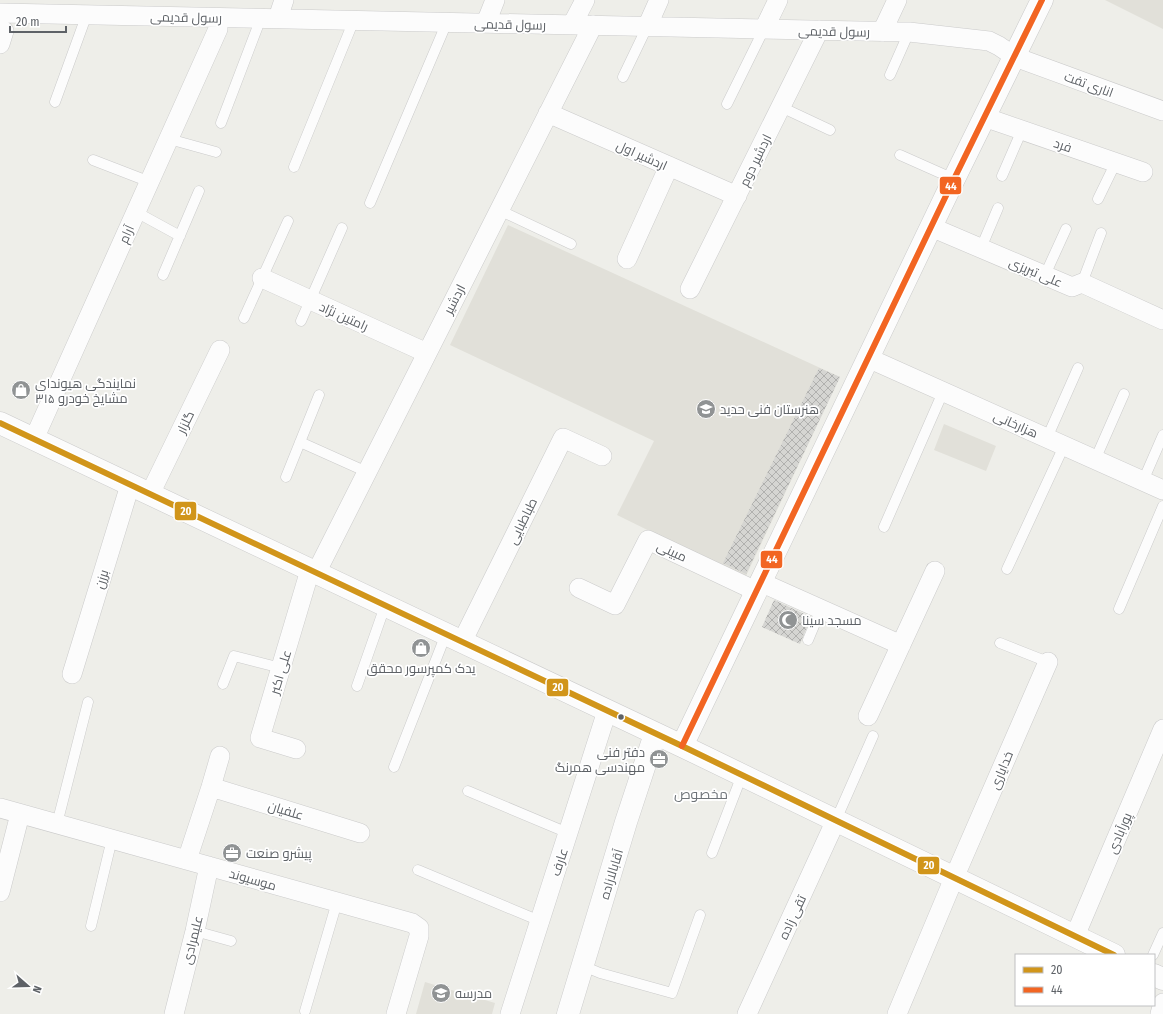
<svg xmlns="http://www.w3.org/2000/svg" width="1163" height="1014" font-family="'Fira Sans Condensed',Cairo,sans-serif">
	<defs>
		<pattern id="building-cross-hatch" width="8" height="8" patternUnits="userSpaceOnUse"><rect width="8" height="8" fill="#d5d5d2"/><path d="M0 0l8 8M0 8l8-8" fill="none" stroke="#b0b0ae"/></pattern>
	</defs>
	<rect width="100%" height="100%" fill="#eeeee9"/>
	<!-- education -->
	<path fill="#e1e0d9" d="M1105,0h58v29z
		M508,225l332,152 -95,201 -128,-63 37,-74 -204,-96z
		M944,424l52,22 -10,25 -52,-21z
		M425,982l70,21 -3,11h-76z"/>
	<!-- building -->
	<path fill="url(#building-cross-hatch)" d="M819,368l21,9 -94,197 -23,-11z
		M774,600l37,17 -11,27 -38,-17z"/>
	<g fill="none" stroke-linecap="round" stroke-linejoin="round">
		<!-- lane casing -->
		<g stroke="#cbcbcb" stroke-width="11">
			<path id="lane" d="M890,75l19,-43
				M623,77l24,-50
				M55,102l32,-88
				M727,104l37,-75
				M781,107l49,23
				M221,123l40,-105
				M169,139l47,13
				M900,155l54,24
				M93,160l57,22
				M294,167l60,-147
				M1002,176l20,-46
				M1098,199l18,-37
				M370,203l77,-181
				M499,210l72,34
				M136,212l44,24
				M981,248l17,-40
				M163,275l36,-84
				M1045,275l21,-46
				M1082,283l19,-50
				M244,318l44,-97
				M301,321l41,-93
				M1047,438l31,-70
				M300,442l67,30
				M1095,460l29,-66
				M286,477l33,-82
				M1143,481l20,-46
				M884,527l59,-135
				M1007,569l57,-123
				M1119,609l44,-103
				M808,640l13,-31
				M1000,643l48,19
				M223,684l11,-28 47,12
				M357,686l28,-80
				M394,767l52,-133
				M468,791l100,42
				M836,820l37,-84
				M57,824l31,-122
				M712,853l30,-78
				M418,870l122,51
				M91,926l21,-87
				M195,931l36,10
				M1153,955l10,-22
				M583,966l17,7 72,20 28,-78
				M305,1011l32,-109"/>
		</g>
		<!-- street casing -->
		<g stroke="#cbcbcb" stroke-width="20">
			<path id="street" d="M0,13l909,19 80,9 10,5 16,11 148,54
				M278,18l6,-18
				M486,23l9,-23
				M572,25l13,-25
				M647,27l12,-27
				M764,29l14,-29
				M882,32l15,-32
				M0,44l4,-13
				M548,113l189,83
				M984,117l159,55
				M931,227l141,60 10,-4 81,37
				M627,259l42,-93
				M262,278l165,75
				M690,289l129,-259
				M868,358l295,132
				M34,439l184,-410
				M150,494l70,-144
				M316,573l277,-548
				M760,582l141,63
				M579,588l36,17 33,-65 108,51
				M462,642l101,-204 39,18
				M72,674l58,-189
				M868,716l67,-145
				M296,749l-36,-11 50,-168
				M211,787l149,46
				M0,808l412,115 7,5v8l-23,78
				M187,860l24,-73 9,-31
				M0,892l20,-78
				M1075,936l88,-207
				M174,1014l21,-83 14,-65
				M510,1014l97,-303
				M747,1014l89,-194
				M897,1014l57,-136 94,-216
				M1160,1014l3,-11"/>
		</g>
		<!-- secondary casing -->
		<g stroke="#cbcbcb" stroke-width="23">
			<path id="secondary" d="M0,423l682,323 432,209
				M682,746l272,-567 88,-179
				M1154,975l9,4
				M568,1014l58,-192 29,-88"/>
		</g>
		<!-- lane -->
		<use href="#lane" stroke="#fcfcfc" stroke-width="10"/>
		<!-- street -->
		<use href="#street" stroke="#fcfcfc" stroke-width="19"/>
		<!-- secondary -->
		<use href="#secondary" stroke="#fcfcfc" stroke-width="22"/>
		<!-- bus-1 casing -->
		<g stroke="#fff" stroke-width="9">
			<path id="bus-1" d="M0,423l682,323 432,209"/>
		</g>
		<!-- bus-2 casing -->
		<g stroke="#fff" stroke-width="9">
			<path id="bus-2" d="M682,746l272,-567 88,-179"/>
		</g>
		<!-- bus-1 -->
		<use href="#bus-1" stroke="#d1951a" stroke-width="6"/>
		<!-- bus-2 -->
		<use href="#bus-2" stroke="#f26522" stroke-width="6"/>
	</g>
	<!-- icons -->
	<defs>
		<g id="shop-disc" transform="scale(1)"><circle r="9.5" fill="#909394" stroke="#fff"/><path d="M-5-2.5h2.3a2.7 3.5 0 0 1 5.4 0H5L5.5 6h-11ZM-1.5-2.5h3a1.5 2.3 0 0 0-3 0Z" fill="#fff"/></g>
		<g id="school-disc" transform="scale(1)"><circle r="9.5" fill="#909394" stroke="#fff"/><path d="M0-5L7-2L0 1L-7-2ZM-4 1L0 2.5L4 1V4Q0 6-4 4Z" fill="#fff"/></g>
		<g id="mosque-disc" transform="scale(1)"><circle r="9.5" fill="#909394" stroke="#fff"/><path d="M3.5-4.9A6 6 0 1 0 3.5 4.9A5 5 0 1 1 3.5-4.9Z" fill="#fff"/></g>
		<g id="office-disc" transform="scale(1)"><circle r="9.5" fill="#909394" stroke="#fff"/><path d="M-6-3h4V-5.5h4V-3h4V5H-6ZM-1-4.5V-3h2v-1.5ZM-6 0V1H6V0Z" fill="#fff"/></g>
	</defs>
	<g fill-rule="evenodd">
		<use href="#shop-disc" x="21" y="390"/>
		<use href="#school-disc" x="706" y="409"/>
		<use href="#mosque-disc" x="788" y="620"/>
		<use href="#shop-disc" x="421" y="648"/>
		<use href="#office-disc" x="659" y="759"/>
		<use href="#office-disc" x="232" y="853"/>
		<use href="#school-disc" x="441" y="993"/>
	</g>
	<!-- markers -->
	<circle fill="#5e6267" stroke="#fff" stroke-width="1.5" cx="621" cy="717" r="3.5"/>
	<g text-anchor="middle" stroke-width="3.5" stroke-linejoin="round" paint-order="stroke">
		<!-- street labels -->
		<g font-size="13" fill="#5e6267" stroke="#fff">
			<text transform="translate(186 17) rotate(1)" y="5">رسول قدیمی</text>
			<text transform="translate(510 24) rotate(1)" y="5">رسول قدیمی</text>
			<text transform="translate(834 31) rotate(1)" y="5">رسول قدیمی</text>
			<text transform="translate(1089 84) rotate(20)" y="5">اناری تفت</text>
			<text transform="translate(1063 145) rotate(19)" y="5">فرد</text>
			<text transform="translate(642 155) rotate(24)" y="5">اردشیر اول</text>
			<text transform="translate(755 160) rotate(-64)" y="5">اردشیر دوم</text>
			<text transform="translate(126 234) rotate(-66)" y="5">آرام</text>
			<text transform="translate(1036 272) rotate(23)" y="5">علی تبریزی</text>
			<text transform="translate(454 299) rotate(-63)" y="5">اردشیر</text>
			<text transform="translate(344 316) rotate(24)" y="5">رامتین نژاد</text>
			<text transform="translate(185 422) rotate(-64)" y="5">گلزار</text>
			<text transform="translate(1016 424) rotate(24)" y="5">هزارخانی</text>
			<text transform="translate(522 521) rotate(-64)" y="5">طباطبایی</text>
			<text transform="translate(672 551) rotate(25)" y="5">مبینی</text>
			<text transform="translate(101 579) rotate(-73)" y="5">برزن</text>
			<text transform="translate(280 672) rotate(-73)" y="5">علی اکبر</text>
			<text transform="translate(1001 770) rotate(-67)" y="5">خدایاری</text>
			<text transform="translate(286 810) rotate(17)" y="5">علفیان</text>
			<text transform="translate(1119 833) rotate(-67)" y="5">پورآبادی</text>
			<text transform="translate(559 862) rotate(-72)" y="5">عارف</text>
			<text transform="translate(611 874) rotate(-73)" y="5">آقابالازاده</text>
			<text transform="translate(253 879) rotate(16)" y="5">موسیوند</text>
			<text transform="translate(792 917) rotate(-65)" y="5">تقی زاده</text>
			<text transform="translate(192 940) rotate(-76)" y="5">علیمرادی</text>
		</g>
		<!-- poi labels -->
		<g font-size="13" fill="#5e6267" stroke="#fff" text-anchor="start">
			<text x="35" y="388">نمایندگی هیوندای<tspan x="35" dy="15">۳۱۵ مشایخ خودرو</tspan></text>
			<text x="720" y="414">هنرستان فنی حدید</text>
			<text x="802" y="625">مسجد سینا</text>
			<text x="421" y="673" text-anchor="middle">یدک کمپرسور محقق</text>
			<text x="645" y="757" text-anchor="end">دفتر فنی<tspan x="645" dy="15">مهندسی همرنگ</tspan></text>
			<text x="246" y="858">پیشرو صنعت</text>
			<text x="455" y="998">مدرسه</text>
		</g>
		<!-- neighbourhood labels -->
		<g font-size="14" fill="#6f7479" stroke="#fff">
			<text x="701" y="799">مخصوص</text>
		</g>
	</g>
	<g stroke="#fff" stroke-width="1.5">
		<rect x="939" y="176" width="23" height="19" rx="4" fill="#f26522"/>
		<rect x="174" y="501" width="23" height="20" rx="4" fill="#d1951a"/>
		<rect x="760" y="550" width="23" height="19" rx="4" fill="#f26522"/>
		<rect x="546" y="678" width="23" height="19" rx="4" fill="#d1951a"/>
		<rect x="917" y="856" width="23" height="19" rx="4" fill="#d1951a"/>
	</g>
	<g font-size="11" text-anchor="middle" font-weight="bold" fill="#fff">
		<text x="951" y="190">44</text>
		<text x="186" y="515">20</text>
		<text x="772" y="563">44</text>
		<text x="558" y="691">20</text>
		<text x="929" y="869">20</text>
	</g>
	<!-- legend -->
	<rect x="1015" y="954" width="140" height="52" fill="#ffffff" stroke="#bfc0c2"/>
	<rect x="1023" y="967" width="20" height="6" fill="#d1951a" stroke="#bfc0c2"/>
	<text x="1051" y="974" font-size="12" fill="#5e6267">20</text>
	<rect x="1023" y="987" width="20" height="6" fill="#f26522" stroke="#bfc0c2"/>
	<text x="1051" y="994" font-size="12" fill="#5e6267">44</text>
	<!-- north arrow -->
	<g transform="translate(28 986) rotate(110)" stroke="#ffffff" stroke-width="3" paint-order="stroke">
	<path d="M0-3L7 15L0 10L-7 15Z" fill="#5e6267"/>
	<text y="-6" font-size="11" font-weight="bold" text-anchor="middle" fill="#5e6267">N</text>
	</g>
	<!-- scale -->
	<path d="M10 26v6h56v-6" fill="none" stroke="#5e6267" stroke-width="2"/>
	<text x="16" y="26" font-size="12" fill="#5e6267" stroke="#ffffff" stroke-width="3" paint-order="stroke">20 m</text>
</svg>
